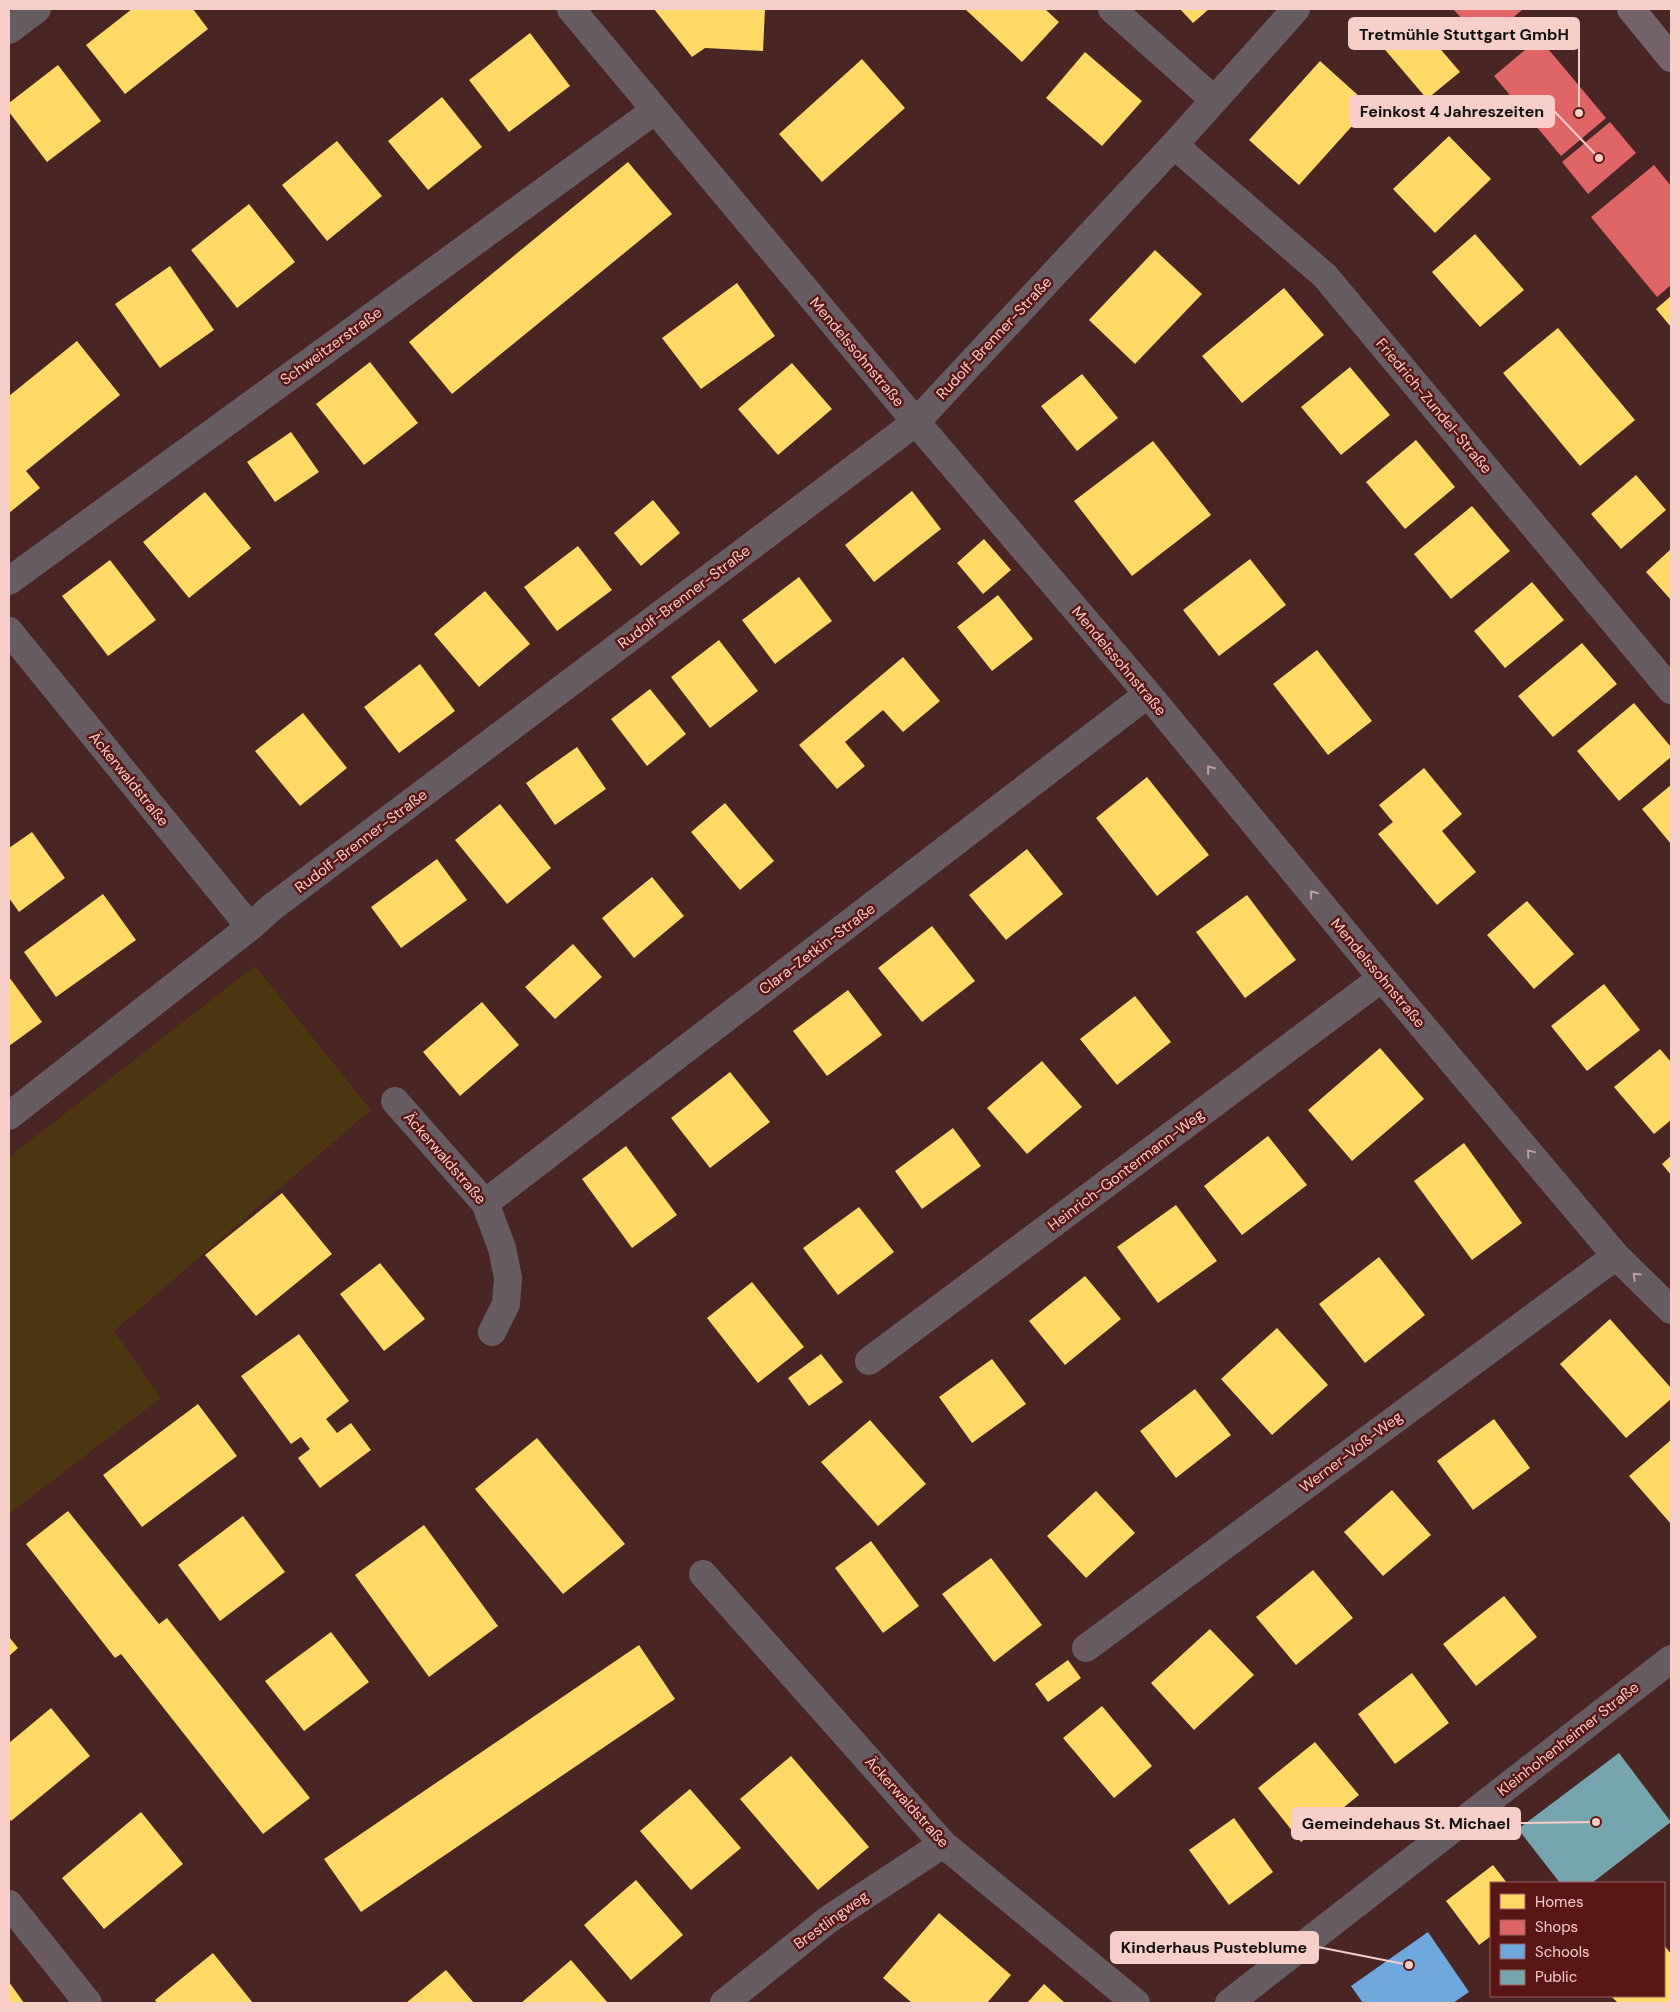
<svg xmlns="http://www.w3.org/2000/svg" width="1680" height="2012" font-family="'DM Sans',sans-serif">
	<rect width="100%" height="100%" fill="#492524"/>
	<!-- green -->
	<path fill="#4c3711" d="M255,966l116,144 -257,221 47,67 -152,116v-357z"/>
	<!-- homes -->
	<path fill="#ffd966" d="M132,9h61l15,20 -83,65 -39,-49z
		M654,9h111l-2,42 -58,-3 -13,9z
		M965,9h80l14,13 -37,40z
		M1180,9h29l-16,14z
		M1414,18l46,54 -33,27 -46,-54z
		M530,33l40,53 -61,46 -40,-52z
		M1085,52l57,49 -40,45 -56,-48z
		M862,59l43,49 -83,74 -43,-48z
		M1320,61l50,45 -71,79 -50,-45z
		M58,65l43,56 -54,41 -38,-50v-9z
		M442,97l40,50 -54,43 -40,-49z
		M1449,136l42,43 -56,54 -42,-44z
		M337,141l45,55 -55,45 -45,-56z
		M628,162l44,52 -220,180 -43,-52z
		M249,204l46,58 -58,46 -46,-58z
		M1475,234l49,56 -44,37 -48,-55z
		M1155,250l47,44 -67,70 -46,-44z
		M170,266l44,64 -54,38 -45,-64z
		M737,283l38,53 -74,53 -39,-51z
		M1284,288l40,47 -82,68 -40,-47z
		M1671,296v31l-15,-18z
		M1558,328l77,92 -55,46 -77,-93z
		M77,341l43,54 -94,76 14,17 -31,25v-117z
		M370,362l48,61 -54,42 -48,-61z
		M792,363l40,46 -54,46 -40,-46z
		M1350,367l40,48 -49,40 -40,-48z
		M1082,374l36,44 -41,33 -36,-45z
		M291,432l28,40 -44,30 -28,-40z
		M1416,440l39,47 -50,42 -39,-47z
		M1153,441l58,74 -79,61 -58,-75z
		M1636,475l30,35 -45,39 -30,-35z
		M912,491l29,38 -67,53 -29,-37z
		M205,492l46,56 -62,50 -46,-56z
		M653,500l27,33 -39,33 -27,-33z
		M1472,506l38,45 -59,48 -37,-45z
		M984,539l27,31 -28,24 -26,-31z
		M578,546l34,44 -55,41 -33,-44z
		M1671,549v51l-25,-28z
		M1250,559l36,46 -67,51 -36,-46z
		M110,560l46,60 -48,36 -46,-60z
		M799,577l33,44 -57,43 -33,-44z
		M1532,582l32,38 -59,48 -31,-37z
		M485,591l45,53 -51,43 -45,-53z
		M998,595l35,44 -41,32 -35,-44z
		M719,640l39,51 -48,37 -39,-51z
		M1582,643l35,41 -64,53 -35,-41z
		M1317,650l55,71 -44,34 -55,-71z
		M903,657l37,44 -37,31 -20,-22 -38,32 20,24 -28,23 -38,-44z
		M420,664l35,47 -56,42 -35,-46z
		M650,689l36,45 -39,32 -36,-47z
		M1634,703l37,44v10l-52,44 -42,-50z
		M303,713l44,55 -47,38 -45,-55z
		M577,747l29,42 -51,36 -29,-42z
		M1424,768l38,46 -20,17 34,41 -39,33 -59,-71 15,-12 -14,-17z
		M1147,777l62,78 -52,41 -61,-78z
		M1671,785v59l-29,-35z
		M725,803l49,58 -34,29 -49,-58z
		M500,804l51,64 -44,36 -52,-64z
		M32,832l33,46 -46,34 -10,-14v-50z
		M1027,849l36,45 -57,46 -37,-45z
		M437,859l30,41 -66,48 -30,-41z
		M652,877l32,39 -50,42 -32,-40z
		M103,894l33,46 -80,57 -32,-45z
		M1247,895l49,65 -51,38 -49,-66z
		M1527,901l47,53 -40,35 -47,-54z
		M932,926l43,55 -53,41 -44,-54z
		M573,944l29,33 -47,42 -30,-32z
		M9,977l33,45 -33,24z
		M1604,984l36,46 -53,41 -36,-45z
		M848,990l34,45 -55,41 -34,-45z
		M1135,996l36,46 -54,43 -37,-46z
		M482,1002l37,43 -59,51 -37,-44z
		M1380,1048l44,51 -72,62 -44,-51z
		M1660,1049l11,13v58l-17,14 -40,-47z
		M1042,1061l40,46 -55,47 -40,-46z
		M730,1072l40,50 -60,46 -39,-50z
		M953,1128l28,38 -59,43 -27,-38z
		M1268,1136l39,49 -65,50 -38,-49z
		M1464,1143l58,80 -50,37 -58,-79z
		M626,1146l51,69 -45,33 -50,-69z
		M1671,1156v19l-9,-11z
		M282,1193l50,61 -76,62 -51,-61z
		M1176,1205l41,56 -59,42 -41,-56z
		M859,1207l35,45 -56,43 -35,-47z
		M1379,1257l46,58 -60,48 -46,-59z
		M380,1263l45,56 -41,32 -44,-57z
		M1085,1276l36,43 -56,46 -36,-44z
		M752,1282l52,65 -46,36 -51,-65z
		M1610,1319l61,69v11l-45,39 -66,-74z
		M1277,1328l51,57 -56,50 -51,-56z
		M299,1334l50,67 -23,18 11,14 14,-10 20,27 -51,38 -22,-30 12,-9 -9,-12 -10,7 -50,-68z
		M821,1354l22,28 -34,24 -21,-28z
		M992,1359l34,45 -54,39 -33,-46z
		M1195,1389l36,46 -55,43 -36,-47z
		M198,1404l39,52 -95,71 -39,-52z
		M1494,1419l36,49 -57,42 -36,-49z
		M870,1420l56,64 -48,42 -57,-64z
		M537,1438l88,106 -62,50 -88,-105z
		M1671,1440v84l-42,-48z
		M1392,1490l39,45 -48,41 -39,-44z
		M1096,1491l39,42 -49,45 -39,-42z
		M68,1511l91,113 8,-6 143,180 -47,36 -142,-180 -6,4 -89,-114z
		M243,1516l42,56 -65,49 -42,-56z
		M424,1525l74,101 -69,51 -74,-102z
		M871,1541l48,65 -36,27 -48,-65z
		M991,1558l51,67 -48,37 -52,-68z
		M1313,1570l40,48 -57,47 -40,-48z
		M1504,1596l33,41 -61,49 -33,-42z
		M1210,1629l44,46 -60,55 -43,-47z
		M331,1632l38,50 -65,49 -39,-50z
		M9,1637l9,11 -9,8z
		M639,1645l36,54 -314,213 -37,-53z
		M1068,1660l13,18 -33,24 -13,-18z
		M1412,1673l37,50 -54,41 -37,-50z
		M1102,1706l50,60 -38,32 -51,-60z
		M51,1708l39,48 -79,65 -2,-3v-75z
		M1315,1742l44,53 -58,47 -43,-54z
		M791,1756l78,91 -51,43 -78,-91z
		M690,1789l51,59 -50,42 -51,-59z
		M141,1812l42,52 -79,65 -42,-51z
		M1234,1818l39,54 -44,33 -40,-55z
		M1493,1865l14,18h-16v53l-12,9 -33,-44z
		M636,1880l47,55 -52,45 -47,-55z
		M939,1913l72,62 -24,28h-75l-29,-25z
		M1664,1945l7,9v49h-53l-7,-7h53z
		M213,1953l40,50h-96l-2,-3z
		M571,1960l37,43h-87z
		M446,1970l28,33h-68z
		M9,1982l15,21h-15z
		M1044,1984l21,19h-38z"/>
	<!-- shops -->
	<path fill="#e06666" d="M1453,9h70l-39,34z
		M1539,38l67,80 -45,38 -67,-80z
		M1610,122l26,31 -48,41 -26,-32z
		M1654,165l17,21v99l-14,12 -66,-80z"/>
	<!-- schools -->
	<path fill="#6fa8dc" d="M1428,1932l41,60 -16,11h-90l-12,-17z"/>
	<!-- public -->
	<path fill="#76a5af" d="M1619,1753l52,69 -79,61h-32l-42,-54z"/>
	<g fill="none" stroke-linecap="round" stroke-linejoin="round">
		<!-- minor -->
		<path stroke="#685c63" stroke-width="28" d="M571,9l345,413 232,272 234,284 234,278 55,54
			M1112,9l101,90
			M9,30l28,-21
			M1174,145l151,131 346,414
			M9,581l645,-470
			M9,631l241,296
			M395,1101l90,102 17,45 6,30 -2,26 -14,28
			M9,1116l241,-189 21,-19 645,-486 258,-277 122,-136
			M485,1203l663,-509
			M869,1361l513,-383
			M703,1574l240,270 193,159
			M1086,1648l530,-392
			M9,1904l79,99
			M724,2003l105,-84 114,-75
			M1229,2003l442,-344"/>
		<!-- major -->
		<path stroke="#75636b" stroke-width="28" d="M1631,9l40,49"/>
	</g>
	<!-- one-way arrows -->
	<defs><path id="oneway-chevron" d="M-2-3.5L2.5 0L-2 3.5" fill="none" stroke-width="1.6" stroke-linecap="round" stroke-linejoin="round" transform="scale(1.25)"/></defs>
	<g stroke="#bea0a0">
		<use href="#oneway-chevron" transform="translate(1210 769) rotate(-129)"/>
		<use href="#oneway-chevron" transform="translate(1313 894) rotate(-129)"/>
		<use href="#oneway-chevron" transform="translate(1530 1153) rotate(-130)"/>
		<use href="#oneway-chevron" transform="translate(1636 1276) rotate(-136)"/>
	</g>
	<g text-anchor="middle" stroke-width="5" stroke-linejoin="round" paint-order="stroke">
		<!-- street labels -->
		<g font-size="15" fill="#f8cec9" stroke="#581715">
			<text transform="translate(994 338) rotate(-47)" y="5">Rudolf-Brenner-Straße</text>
			<text transform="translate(331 346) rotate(-36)" y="5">Schweitzerstraße</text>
			<text transform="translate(857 352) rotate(50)" y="5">Mendelssohnstraße</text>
			<text transform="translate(1434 406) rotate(50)" y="5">Friedrich-Zundel-Straße</text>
			<text transform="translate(684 597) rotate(-37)" y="5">Rudolf-Brenner-Straße</text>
			<text transform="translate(1119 661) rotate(50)" y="5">Mendelssohnstraße</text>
			<text transform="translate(129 779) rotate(51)" y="5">Äckerwaldstraße</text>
			<text transform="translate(361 841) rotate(-37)" y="5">Rudolf-Brenner-Straße</text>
			<text transform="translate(817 949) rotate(-37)" y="5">Clara-Zetkin-Straße</text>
			<text transform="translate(1378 973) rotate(50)" y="5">Mendelssohnstraße</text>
			<text transform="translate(445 1158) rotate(49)" y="5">Äckerwaldstraße</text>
			<text transform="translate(1126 1170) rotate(-37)" y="5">Heinrich-Gontermann-Weg</text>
			<text transform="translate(1351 1452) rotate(-37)" y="5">Werner-Voß-Weg</text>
			<text transform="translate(1568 1739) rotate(-38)" y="5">Kleinhohenheimer Straße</text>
			<text transform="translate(907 1802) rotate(48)" y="5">Äckerwaldstraße</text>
			<text transform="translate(831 1920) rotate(-36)" y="5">Brestlingweg</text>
		</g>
	</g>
	<!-- callouts -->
	<path fill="none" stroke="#f8cec9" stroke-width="2" d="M1579 113L1579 34M1599 158L1554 111M1596 1822L1520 1823M1409 1965L1318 1947"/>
	<g fill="#f8cec9" stroke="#581715" stroke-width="2">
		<circle cx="1579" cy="113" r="5"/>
		<circle cx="1599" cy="158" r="5"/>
		<circle cx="1596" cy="1822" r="5"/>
		<circle cx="1409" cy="1965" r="5"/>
	</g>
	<g fill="#f8cec9" stroke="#f8cec9" stroke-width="2">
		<rect x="1349" y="18" width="230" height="31" rx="5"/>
		<rect x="1350" y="96" width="204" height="31" rx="5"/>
		<rect x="1292" y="1808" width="228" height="31" rx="5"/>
		<rect x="1111" y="1932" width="207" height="31" rx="5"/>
	</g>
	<g font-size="16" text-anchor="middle" font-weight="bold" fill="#111">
		<text x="1464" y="40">Tretmühle Stuttgart GmbH</text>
		<text x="1452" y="117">Feinkost 4 Jahreszeiten</text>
		<text x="1406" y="1829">Gemeindehaus St. Michael</text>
		<text x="1214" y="1953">Kinderhaus Pusteblume</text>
	</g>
	<!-- border -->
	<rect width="1680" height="2012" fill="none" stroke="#f8cec9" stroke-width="20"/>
	<!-- legend -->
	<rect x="1490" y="1882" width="175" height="115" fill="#581715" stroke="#98605d"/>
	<rect x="1500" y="1894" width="25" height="15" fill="#ffd966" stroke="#98605d"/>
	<text x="1535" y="1907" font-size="15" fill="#f8cec9">Homes</text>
	<rect x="1500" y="1920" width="25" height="15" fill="#e06666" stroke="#98605d"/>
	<text x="1535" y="1932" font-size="15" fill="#f8cec9">Shops</text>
	<rect x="1500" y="1944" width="25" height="15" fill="#6fa8dc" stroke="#98605d"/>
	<text x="1535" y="1957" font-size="15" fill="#f8cec9">Schools</text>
	<rect x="1500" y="1970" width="25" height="15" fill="#76a5af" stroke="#98605d"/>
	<text x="1535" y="1982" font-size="15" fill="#f8cec9">Public</text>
</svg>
